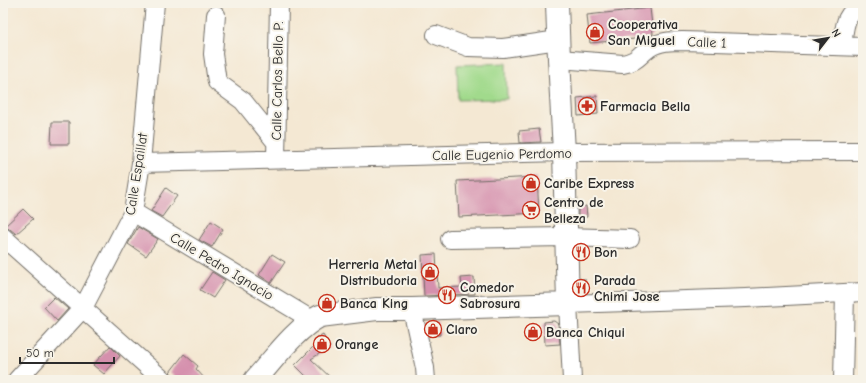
<svg xmlns="http://www.w3.org/2000/svg" width="866" height="383" font-family="'Comic Neue',sans-serif">
	<rect width="100%" height="100%" fill="#f7f3e8"/>
	<filter id="ink" filterUnits="userSpaceOnUse"><feTurbulence type="fractalNoise" baseFrequency=".025" numOctaves="2"/><feDisplacementMap in="SourceGraphic" scale="8" xChannelSelector="R" yChannelSelector="G"/><feConvolveMatrix kernelMatrix="1 2 1 2 8 2 1 2 1" color-interpolation-filters="sRGB"/></filter>
	<filter id="wash" filterUnits="userSpaceOnUse"><feTurbulence type="fractalNoise" baseFrequency=".012" numOctaves="4" result="noise"/><feDisplacementMap in="SourceGraphic" scale="16" xChannelSelector="R" yChannelSelector="G"/><feGaussianBlur stdDeviation="0.9" result="paint"/><feColorMatrix in="noise" values="0 0 0 0 0 0 0 0 0 0 0 0 0 0 0 0 0 1.4 0 .05"/><feComposite in="paint" operator="in"/></filter>
	<g filter="url(#wash)">
		<rect width="100%" height="100%" fill="#f4e8d3"/>
		<!-- green -->
		<path fill="#a1da8c" stroke="#66825c" d="M506,63l1,36 -49,1 -1,-35z"/>
		<g id="blocks">
			<!-- building -->
			<path fill="#d590ad" d="M650,8l3,26 -7,4 -56,5 -3,-28z
				M597,96l1,18 -20,2 -1,-18z
				M52,122h17v22h-18z
				M539,129l2,13 -21,1 -1,-12z
				M537,177l2,36 -80,4 -2,-36z
				M166,188l11,8 -15,21 -11,-6z
				M586,206l1,11 -9,1v-11z
				M23,209l10,10 -17,15 -6,-5 -6,-2z
				M211,221l12,8 -11,18 -13,-7z
				M138,227l20,12 -12,17 -18,-12z
				M272,254l13,8 -14,21 -12,-8z
				M436,254l2,34 24,-1 -1,-9 13,-1 1,17 -51,2 -2,-41z
				M212,272l13,8 -12,18 -13,-8z
				M580,279h5l1,14h-6z
				M54,297l14,12 -11,12 -13,-14z
				M554,321l4,3 2,20 -15,1 -1,-23z
				M438,322l2,13 -11,1 -3,-12z
				M323,335l7,12 -19,12 22,21h-23l-15,-15 21,-21 -2,-4z
				M110,346l10,10 -16,18 -11,-9z
				M184,354l14,12 -2,3 10,11h-27l-8,-7 -1,-1z"/>
		</g>
	</g>
	<g filter="url(#ink)">
		<use href="#blocks" fill-opacity="0" stroke="#716d66" stroke-width="1"/>
		<g fill="none" stroke-linecap="round" stroke-linejoin="round">
			<!-- minor casing -->
			<g stroke="#716d66" stroke-width="20">
				<path id="minor" d="M216,15l-3,39 4,28 26,19 33,41
					M436,35l32,12 35,1 55,-8
					M842,46c3,-19 1,-32 21,-41
					M559,59l64,5c15,-3 15,-8 26,-16 10,-7 23,-7 34,-7l180,6
					M276,159l3,-156
					M141,163l423,-11 299,-1
					M133,212l179,108
					M3,237l160,143
					M450,239l116,-2 64,2
					M412,309l13,59 1,12
					M17,380l66,-72 50,-96 8,-49 14,-160
					M572,380l-4,-76 178,-6 117,-6
					M843,380l2,-87"/>
			</g>
			<!-- major casing -->
			<g stroke="#716d66" stroke-width="24">
				<path id="major" d="M255,380c19,-21 40,-51 65,-64l57,-7h35l156,-5 -4,-152 -5,-93 -2,-56"/>
			</g>
			<!-- minor -->
			<use href="#minor" stroke="#fff" stroke-width="18"/>
			<!-- major -->
			<use href="#major" stroke="#fff" stroke-width="22"/>
		</g>
	</g>
	<!-- icons -->
	<defs>
		<g id="shop-ring" transform="scale(0.9)"><circle r="9.5" fill="#f7f3e8" stroke="#c8321e" stroke-width="1.5"/><path d="M-5-2.5h2.3a2.7 3.5 0 0 1 5.4 0H5L5.5 6h-11ZM-1.5-2.5h3a1.5 2.3 0 0 0-3 0Z" fill="#c8321e"/></g>
		<g id="pharmacy-ring" transform="scale(0.9)"><circle r="9.5" fill="#f7f3e8" stroke="#c8321e" stroke-width="1.5"/><path d="M-2-6h4v4h4v4h-4v4h-4v-4h-4v-4h4Z" fill="#c8321e"/></g>
		<g id="supermarket-ring" transform="scale(0.9)"><circle r="9.5" fill="#f7f3e8" stroke="#c8321e" stroke-width="1.5"/><path d="M-6-5.5h2.5l.6 2H6L4.5 2H-2.5L-4.4-4H-6ZM-1.5 3.2a1.3 1.3 0 1 0 .1 0ZM3 3.2a1.3 1.3 0 1 0 .1 0Z" fill="#c8321e"/></g>
		<g id="restaurant-ring" transform="scale(0.9)"><circle r="9.5" fill="#f7f3e8" stroke="#c8321e" stroke-width="1.5"/><path d="M-5-6h1v4h1v-4h1v4h1v-4h1v5L-1.5 .5V6h-2V.5L-5-1ZM5-6V6H3V1.5H1.5Q1.5-4 5-6Z" fill="#c8321e"/></g>
	</defs>
	<g fill-rule="evenodd">
		<use href="#shop-ring" x="595" y="32"/>
		<use href="#pharmacy-ring" x="587" y="106"/>
		<use href="#shop-ring" x="531" y="183"/>
		<use href="#supermarket-ring" x="531" y="210"/>
		<use href="#restaurant-ring" x="581" y="252"/>
		<use href="#shop-ring" x="430" y="272"/>
		<use href="#restaurant-ring" x="581" y="288"/>
		<use href="#restaurant-ring" x="447" y="295"/>
		<use href="#shop-ring" x="327" y="303"/>
		<use href="#shop-ring" x="433" y="329"/>
		<use href="#shop-ring" x="533" y="332"/>
		<use href="#shop-ring" x="322" y="344"/>
	</g>
	<g text-anchor="middle" stroke-width="4" stroke-linejoin="round" paint-order="stroke">
		<!-- poi labels -->
		<g font-size="14" font-weight="bold" fill="#2b2b2b" stroke="#f7f3e8" text-anchor="start">
			<text x="608" y="29">Cooperativa<tspan x="608" dy="16">San Miguel</tspan></text>
			<text x="600" y="111">Farmacia Bella</text>
			<text x="544" y="188">Caribe Express</text>
			<text x="544" y="207">Centro de<tspan x="544" dy="16">Belleza</tspan></text>
			<text x="594" y="257">Bon</text>
			<text x="417" y="269" text-anchor="end">Herreria Metal<tspan x="417" dy="16">Distribudoria</tspan></text>
			<text x="594" y="285">Parada<tspan x="594" dy="16">Chimi Jose</tspan></text>
			<text x="460" y="292">Comedor<tspan x="460" dy="16">Sabrosura</tspan></text>
			<text x="340" y="308">Banca King</text>
			<text x="446" y="334">Claro</text>
			<text x="546" y="337">Banca Chiqui</text>
			<text x="335" y="349">Orange</text>
		</g>
		<!-- street labels -->
		<g font-size="14" fill="#2b2b2b" stroke="#f7f3e8">
			<text transform="translate(707 42) rotate(2)" y="5">Calle 1</text>
			<text transform="translate(277 81) rotate(-89)" y="5">Calle Carlos Bello P.</text>
			<text transform="translate(502 154) rotate(-1)" y="5">Calle Eugenio Perdomo</text>
			<text transform="translate(136 174) rotate(-81)" y="5">Calle Espaillat</text>
			<text transform="translate(222 266) rotate(31)" y="5">Calle Pedro Ignacio</text>
		</g>
	</g>
	<!-- margin -->
	<rect width="866" height="383" fill="none" stroke="#f7f3e8" stroke-width="16"/>
	<!-- north arrow -->
	<g transform="translate(828 38) rotate(59)" stroke="#f7f3e8" stroke-width="3" paint-order="stroke">
	<path d="M0-3L7 15L0 10L-7 15Z" fill="#2b2b2b"/>
	<text y="-6" font-size="11" font-weight="bold" text-anchor="middle" fill="#2b2b2b">N</text>
	</g>
	<!-- scale -->
	<path d="M20 357v6h94v-6" fill="none" stroke="#2b2b2b" stroke-width="2"/>
	<text x="26" y="357" font-size="12" fill="#2b2b2b" stroke="#f7f3e8" stroke-width="3" paint-order="stroke">50 m</text>
</svg>
